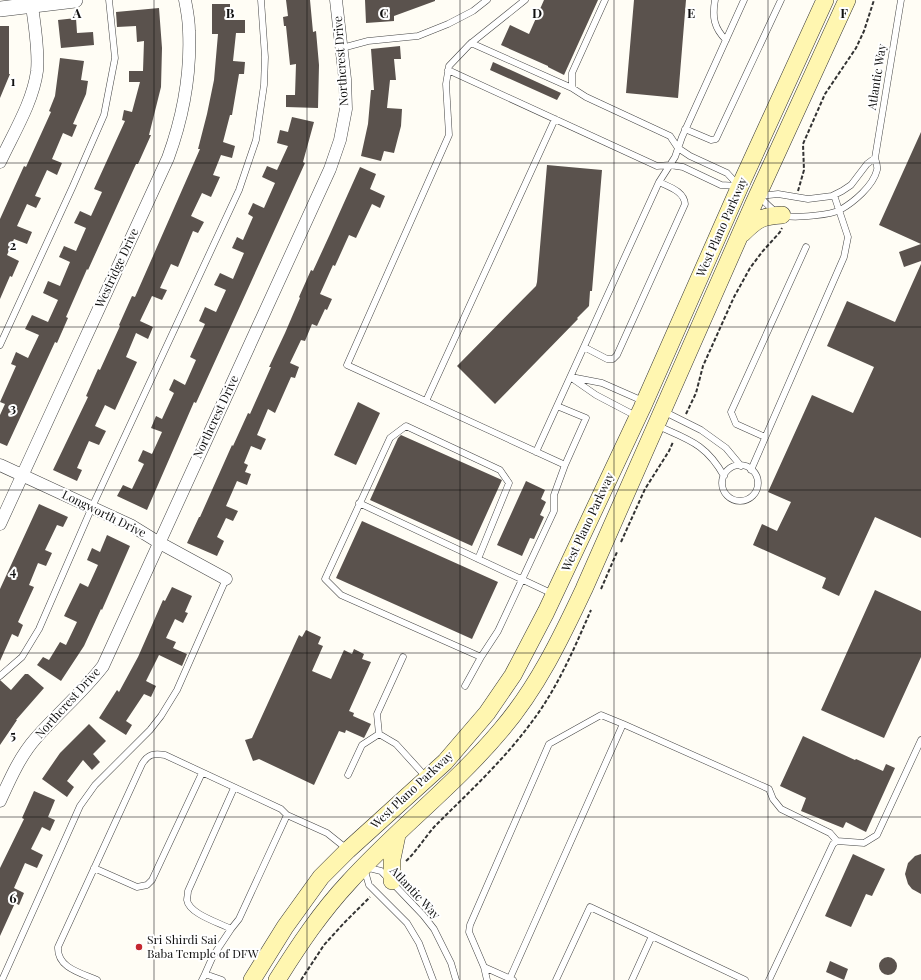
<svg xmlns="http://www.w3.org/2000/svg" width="921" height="980" font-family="'Playfair Display',serif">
	<rect width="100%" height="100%" fill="#fffdf5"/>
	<!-- building -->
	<path fill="#5a524d" d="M286,0h24l3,32 3,-1 3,34 -1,43 -32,-1v-12h9l1,-31 -6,1 -4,-39h-2l-1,-9 5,-1z
		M365,0h70v1l-41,15v5l-28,2z
		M544,0h54l-34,75 -16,-8v-1l-47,-21 9,-20 19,9z
		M634,0h52l-8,98 -52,-5z
		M212,4h18v16h15v13h-9l-3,28 12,1 -1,12h-5l-7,41h-2l-7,27 12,4 -3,12 -11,-3 -8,20 7,2 -9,20 -9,-4 -11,23 13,6 -6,11 -5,-2 -15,36 -7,-3 -11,24 7,2 -5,10 -10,-4 -12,25 13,6 -5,12 -12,-6 -10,24 11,5 -22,48 -10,-5 -10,21 11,5 -7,14 -10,-4 -12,27 5,2 -5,11 -24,-11 35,-73 -2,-1 12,-27 2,1 20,-44 -1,-1 13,-29 3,1 65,-148h-2l9,-35 7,-34 4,-46h-6z
		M159,8l3,40 -1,39 -12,48h2l-13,29h-2l-48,106 -1,-1 -21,48 2,1 -11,25 -2,-1 -48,104 -7,-3v-28l5,-11 -5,-2 16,-36 -5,-2 5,-12 12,6 11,-23 -14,-6 7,-14 16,7 10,-22 -15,-7 5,-12 12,5 10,-24 -11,-5 5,-11 12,5 10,-23 -12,-5 6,-12 11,5 11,-24 -8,-3 31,-68 -3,-1 2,-10 8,2 8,-30h-11v-11h14l1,-30 -7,1 -1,-16 -19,1 -1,-15z
		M76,18l1,15 16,-1 1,13 -33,3 -3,-28z
		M0,26h9v48h1l-10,24z
		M400,46l1,13h-7l2,21h-6l-3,28 15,1 -1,17 -7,27 -10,-2 -3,10 -20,-5 7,-32 3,-34h3l-3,-41z
		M60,58l24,3 -3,19 7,1 -2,13 -13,30 4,1 -5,12 -9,-4 -11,26 10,4 -5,12 -10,-5 -12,26 6,2 -5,10 -9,-4 -10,22 15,6 -5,12 -13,-5 -7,16 12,6 -7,16 -2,-1 -10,23v-80l24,-53 2,1 25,-55 -2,-1 6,-15z
		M493,62l68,31 -4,7 -67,-30z
		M292,117l22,5 -11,40 2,1 -109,240 -2,-1 -47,108 -30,-14 6,-11 9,4 12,-25 -6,-3 5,-11 9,4 10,-22 -11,-4 5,-12 6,3 12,-26 -5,-3 5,-11 11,6 11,-25 -6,-3 15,-33 -6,-3 6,-14 11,5 10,-22 -12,-5 6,-12 13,6 11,-26 -12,-5 5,-11 6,3 10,-23 -5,-3 5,-11 11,5 11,-25 -13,-6 5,-11 10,4 11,-24 -11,-3 3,-13 8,2z
		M921,132v129l-17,6 -5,-15 22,-8 -42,-19z
		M547,165l55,5 -10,121h-2l-1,15 -12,12 1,1 -83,85 -38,-38 79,-80 1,-4z
		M360,167l16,7 -6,15 15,7 -5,12 -8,-4 -16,34 -7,-3 -14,31 -2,-1 -13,29 12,5 -5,11 -2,-1 -8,17 -5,-2 -7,17 -4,-1 -11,23 9,4 -4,11 -4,-1 -16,36 -7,-4 -11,26 9,4 -5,11 -10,-4 -7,17 4,2 -3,7 6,2 -4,11 -10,-4 -11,25 12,5 -5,10 -7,-3 -9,19 7,4 -7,15 -30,-13 12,-26h1l32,-72 1,1 15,-33 2,1 21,-47h-2l16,-34 15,-35 -1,-1 12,-27 2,1 17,-37z
		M921,264v274l-46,-21 -36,79 -17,-8 4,-10 -73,-33 9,-21 15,7 14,-29 -23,-10 44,-97 41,18 21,-46 -47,-21 20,-45 48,21z
		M358,402l22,11 -24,52 -22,-10z
		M401,435l101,45 -30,66 -102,-46 28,-62z
		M526,481l19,9 -4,9 5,3 -6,13 4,2 -10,22 -4,-1 -8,18 -25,-11z
		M39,504l29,13 -5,10 -6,-2 -12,25 7,3 -6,13 -8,-3 -9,22 5,2 -16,35 5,3 -5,12 -6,-3 -12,27v-72z
		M362,521l136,61 -26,57 -136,-61z
		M107,535l23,11 -28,64 -1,-1 -17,37 -23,35 -24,-16 6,-8 6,3 11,-18 6,3 11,-23 -13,-6 16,-33 8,4 10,-22 -11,-5 5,-12 8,4z
		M172,587l20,9 -7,16 3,1 -5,10 -8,-4 -9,19 10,4 -3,6 14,6 -5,12 -23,-11 -13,26 10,5 -5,11 -7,-3 -18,27 6,4 -6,10 -27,-17 18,-28 2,2 19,-35 25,-57 2,1z
		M875,590l46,21v46l-37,81 -63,-28z
		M306,630l15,7 -3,7 5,2 -11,25 19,8 13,-29 8,4 2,-5 10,5 -2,5 9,3 -22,49 5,2 -1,3 18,8 -7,14 -18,-8 -1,3 -6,-2 -25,54 -55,-26 -6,2 -8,-21 7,-2 47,-103 3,2z
		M25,674h3l16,14 -28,32h1l-17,25v-65l11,10z
		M89,724l17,17 -13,13 7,8 -8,8 -9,-10 -16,21 7,6 -7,10 -25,-18 18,-26z
		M803,736l52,24 1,-1 27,12 3,-7 9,4 -29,64 -20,-10 -3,6 -42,-17 5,-13 -26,-12z
		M34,791l21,9 -7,17 7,3 -5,11 -8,-4 -11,22 12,6 -6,13 -12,-5 -11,25 10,5 -5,12 -4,-2 -15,33v-68l24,-49 -2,-1z
		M853,854l32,15 -13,27 -6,-2 -15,33 -26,-11z
		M921,854v40l-9,-5 -4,-5 -3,-10 3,-11 7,-7z
		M879 966a9 9 0 1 1 18 0a9 9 0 1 1-18 0Z
		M830,961l18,8 -4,11 -18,-8z"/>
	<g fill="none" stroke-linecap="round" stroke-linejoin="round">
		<!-- service casing -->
		<g stroke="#444" stroke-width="7">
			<path id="service" d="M605,0l-33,73v15l14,9 84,39 8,12 12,8 37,17 11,12
				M715,0c-3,17 -1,28 11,40
				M471,43l101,45
				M342,48l26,-7 50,-5 30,-12 25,-13 14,-11
				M448,70l209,96 13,-1 13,2 38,18 17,1
				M685,129l26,11 5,-1 65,-139
				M759,196c8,8 16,18 27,20 10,2 45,-1 54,-6 14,-8 33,-24 37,-40 1,-4 -1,-8 -2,-12l26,-158
				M759,196l19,-2 30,5 24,-3 10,-5 9,-6 16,-21 8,-6
				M0,345l73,-159 31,-71 11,-57 -6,-58
				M584,347l23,12h6l4,-4 68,-151c-1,-13 -16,-17 -26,-22
				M571,377l31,6 41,18
				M573,379l23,16 40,21
				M426,401l129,-282
				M557,406l29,12 -21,47
				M663,411l38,19 25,18 15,18
				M658,426c31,14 48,18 66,50
				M765,437l-29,-13 -5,-12 75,-165
				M536,452l123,-270 16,-25 7,-20 62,-137
				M722 483a18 18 0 1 1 36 0a18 18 0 1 1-36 0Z
				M751,470l93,-213 4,-20 -14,-42
				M359,503l194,91
				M403,657l-26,57 2,20 17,10 30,33
				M481,657l17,-26 56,-120v-16l11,-30 -218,-100 102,-230 -3,-51 3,-18 21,-22 55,-44
				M0,676l22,-19 17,-28 53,-122 147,-317 17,-50 8,-55 1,-28 -4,-57
				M465,686l16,-29 -140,-62 -16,-16 65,-141 16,-12 94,44 9,13 -31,76
				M623,724l146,65 4,10 8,10 49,24 7,8
				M348,775l14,-30 17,-11
				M234,788l-46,103c0,3 -1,7 -1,9 2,14 33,23 44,29l8,-10 48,-104
				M365,867l16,4 42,44 11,14 17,34 5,17
				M94,868l43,19 10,-2 5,-5 50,-107
				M364,868l5,17 38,38 12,20 14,37
				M652,936l93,44
				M484,967l3,13
				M205,974l8,-18 18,-27
				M510,978l113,-254 -22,-9 -52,29 -79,181 -1,7 15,35 29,13
				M2,980l78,-174 15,-21 55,-55 11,-14 16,-26 49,-111
				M97,980c-16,-7 -40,-12 -39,-33l84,-183c6,-10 12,-11 23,-9l116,54 6,6 40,18 20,16
				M202,980l3,-6 17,6
				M556,980l34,-73 62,29 -20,44
				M769,980l64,-136 4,-3 27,2 13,-8 44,-95"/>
		</g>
		<!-- minor casing -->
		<g stroke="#444" stroke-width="13">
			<path id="minor" d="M0,162c13,-28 33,-60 37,-91 2,-19 -3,-52 -6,-71
				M0,465l132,61 26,16 68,37
				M0,524l168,-366c15,-41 23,-84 21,-127 0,-11 -2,-21 -4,-31
				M0,801c10,-22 20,-45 36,-63 22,-25 47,-46 67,-72l227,-497 10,-29 6,-31 -1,-30 -9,-79"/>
		</g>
		<!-- tertiary casing -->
		<g stroke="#444" stroke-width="16">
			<path id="tertiary" d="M0,9l75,-9"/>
		</g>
		<!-- secondary casing -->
		<g stroke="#333" stroke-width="18">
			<path id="secondary" d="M742,234c15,-15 20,-18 40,-19
				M392,881v-22l5,-24
				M252,980l33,-53 36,-50 27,-27 97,-88 42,-49 26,-38 33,-63 96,-204 98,-222 85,-186
				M277,980c22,-35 44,-68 72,-98 48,-53 106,-97 152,-152 36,-42 60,-92 83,-141l170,-386 93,-203"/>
		</g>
		<!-- path -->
		<path stroke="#333" stroke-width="2" stroke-dasharray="4 2" stroke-linecap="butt" d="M798,191l6,-21 -1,-26 22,-50 31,-46 8,-17 10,-31
			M686,414l10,-21 7,-27 31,-69 16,-29 12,-16 18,-20 2,-4
			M621,542l24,-53 24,-38 4,-9
			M601,589l16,-37
			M406,861c11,-10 19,-24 29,-35 33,-33 68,-65 96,-103 26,-34 43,-74 60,-113
			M301,980l23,-35 20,-22 26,-26"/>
		<!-- service -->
		<use href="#service" stroke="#fff" stroke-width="6"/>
		<!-- minor -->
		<use href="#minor" stroke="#fff" stroke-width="12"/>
		<!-- tertiary -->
		<use href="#tertiary" stroke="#fff" stroke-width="15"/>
		<!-- secondary -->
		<use href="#secondary" stroke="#fff6b0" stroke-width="17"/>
	</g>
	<!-- grid -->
	<path fill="none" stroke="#111" stroke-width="1" stroke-opacity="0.55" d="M154,0v980M307,0v980M460,0v980M614,0v980M768,0v980M0,163h921M0,327h921M0,490h921M0,653h921M0,817h921"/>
	<!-- markers -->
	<circle fill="#c4262e" stroke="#fff" stroke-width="1.5" cx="139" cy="947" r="4"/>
	<g text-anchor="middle" stroke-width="4" stroke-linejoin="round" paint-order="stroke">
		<!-- street labels -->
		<g font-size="12" fill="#111" stroke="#fff">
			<text transform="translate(341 61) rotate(-94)" y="4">Northcrest Drive</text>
			<text transform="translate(877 77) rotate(-81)" y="4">Atlantic Way</text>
			<text transform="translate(722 227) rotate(-66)" y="4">West Plano Parkway</text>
			<text transform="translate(117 268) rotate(-65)" y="4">Westridge Drive</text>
			<text transform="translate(216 417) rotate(-65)" y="4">Northcrest Drive</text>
			<text transform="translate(104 514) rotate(26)" y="4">Longworth Drive</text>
			<text transform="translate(588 522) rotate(-65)" y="4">West Plano Parkway</text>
			<text transform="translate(68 703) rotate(-48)" y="4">Northcrest Drive</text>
			<text transform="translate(412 790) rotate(-43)" y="4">West Plano Parkway</text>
			<text transform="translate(415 893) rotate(47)" y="4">Atlantic Way</text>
		</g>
		<!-- poi labels -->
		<g font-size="12" fill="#111" stroke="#fff" text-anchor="start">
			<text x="147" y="944">Sri Shirdi Sai<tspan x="147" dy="14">Baba Temple of DFW</tspan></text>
		</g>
	</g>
	<g font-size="13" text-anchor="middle" font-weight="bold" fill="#111" stroke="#fff" stroke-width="4" stroke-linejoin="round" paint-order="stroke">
		<text x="77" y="18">A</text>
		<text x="230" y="18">B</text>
		<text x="384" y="18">C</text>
		<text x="537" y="18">D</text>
		<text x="691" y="18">E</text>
		<text x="844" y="18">F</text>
		<text x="13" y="86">1</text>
		<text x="13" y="250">2</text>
		<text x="13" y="413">3</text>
		<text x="13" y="576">4</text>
		<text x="13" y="740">5</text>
		<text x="13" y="903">6</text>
	</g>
</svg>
